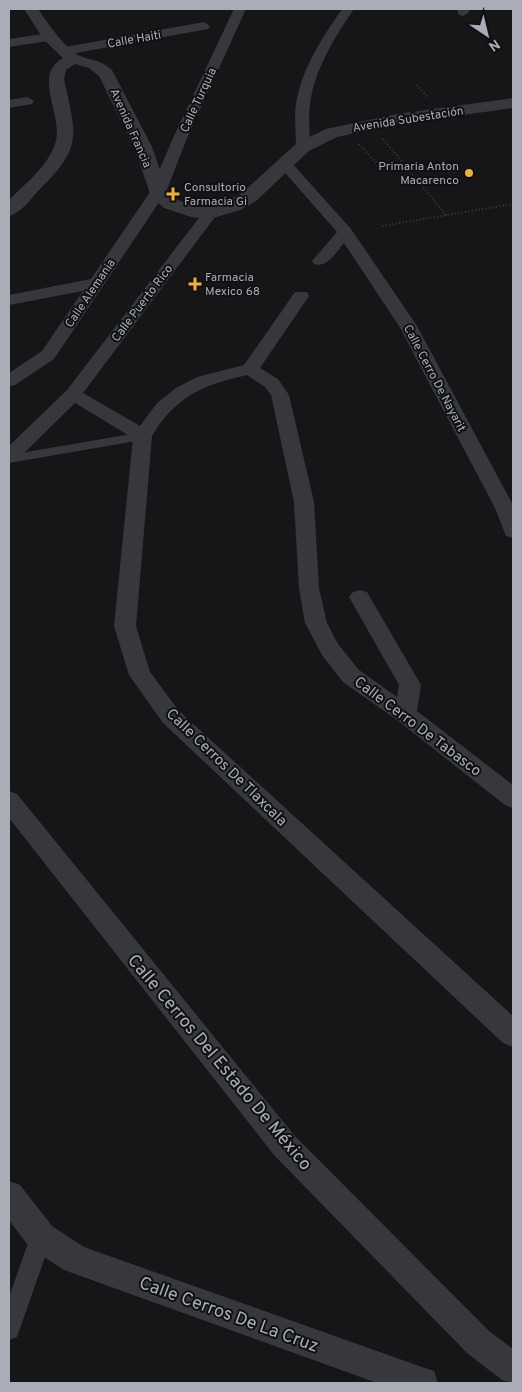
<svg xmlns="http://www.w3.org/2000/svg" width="522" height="1392" font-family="Overpass,sans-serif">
	<rect width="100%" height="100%" fill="#161618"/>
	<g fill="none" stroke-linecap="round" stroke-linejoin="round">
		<!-- path -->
		<path stroke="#3d3f44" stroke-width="2" stroke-dasharray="1 2.5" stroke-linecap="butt" d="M417,85l11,13
			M383,139l63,76
			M359,144l23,25
			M382,226l131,-22"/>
		<!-- pedestrian -->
		<path fill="#37383d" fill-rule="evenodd" d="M143,432l7,4 -2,3 -139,24v-8z
			M41,1226l8,3 3,8 -35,100 -8,3v-43l24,-68z"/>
		<!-- minor -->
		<path fill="#37383d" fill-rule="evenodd" d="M234,9h12l-59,129 -21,54 -112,167 -39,26 -6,1v-13l33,-22 41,-60 -74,14v-10l82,-16 59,-87 23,-54z
			M342,9h12c-20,29 -39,60 -44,95 -2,14 0,29 0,43l-2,3h-10l-2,-3c0,-14 -2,-29 0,-43 6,-36 26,-66 46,-95z
			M457,9h12v3l-6,4 -4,-1z
			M204,22l6,4 -2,3 -143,26 -7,-4 7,-4z
			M50,33l5,1 1,3 -1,3 -46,7v-8z
			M27,97l7,4 -2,3 -23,4v-8z
			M285,160l5,1 61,68 66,97 96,179v33l-7,-2 -11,-28 -96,-182 -55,-83c-8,9 -16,25 -30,21l-2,-3 25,-29 -57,-65 -2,-3 2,-3z
			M210,208l5,2 3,3 -135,180 57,33 17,-23 19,-15 21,-11 47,-12 51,-73h12l2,4 -49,72 18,11 11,16 25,107 5,86 8,35 11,21 21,26 38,27 2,-12 -50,-88 4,-5 7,-2 7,2 54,93 -4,26 96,74v23l-8,-3 -108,-85 -54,-38 -21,-27 -17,-32 -6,-35 -5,-86 -23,-107 -6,-8 -18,-12c-44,10 -71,21 -95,61l-16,190 14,46 29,39 334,305v31l-10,-4 -340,-320 -34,-48 -15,-49 19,-188 -58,-35 -59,58 -7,2v-17l58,-56 138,-180z
			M9,791l8,3 277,341 195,196 24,18v34l-11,-3 -35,-27 -193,-198 -265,-337z
			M9,1181l11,4 32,41 32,21 338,120 12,4 4,12h-61l-313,-113 -34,-22 -21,-28z"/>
		<!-- tertiary -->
		<path fill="#37383d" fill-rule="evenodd" d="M24,9h14c9,13 28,41 42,47 14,6 18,2 32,14l40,77 15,43 11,10 16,6 15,1 17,-5 16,-9 55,-50 29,-14 71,-15 116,-16v10l-116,16 -60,13 -28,14 -53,50 -16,9 -30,9 -19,-2 -27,-9 -13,-12 -17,-49 -35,-71 -10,-8 -14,-4 -9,6 -2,9c12,57 20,67 -26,112 -8,9 -17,22 -29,25v-16c16,-16 39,-34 46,-56 10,-28 -24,-68 8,-86l-19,-18z"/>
	</g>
	<!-- markers -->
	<g fill="#f2b134" stroke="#111113" stroke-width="2">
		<circle cx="469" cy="173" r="5"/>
		<path d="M170.5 186.5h5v5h5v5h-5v5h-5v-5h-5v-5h5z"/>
		<path d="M192.5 276.5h5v5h5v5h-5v5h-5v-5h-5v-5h5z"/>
	</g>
	<g text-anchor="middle" stroke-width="4" stroke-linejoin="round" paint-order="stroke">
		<!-- far-street labels -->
		<g font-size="12" fill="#a8adb8" stroke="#111113">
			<text transform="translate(134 39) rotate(-10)" y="4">Calle Haiti</text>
			<text transform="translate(198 100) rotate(-65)" y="4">Calle Turquia</text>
			<text transform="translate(408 119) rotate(-9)" y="4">Avenida Subestación</text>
			<text transform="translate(131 128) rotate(66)" y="4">Avenida Francia</text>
			<text transform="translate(90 293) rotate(-56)" y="4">Calle Alemania</text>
			<text transform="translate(142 303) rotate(-53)" y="4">Calle Puerto Rico</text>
			<text transform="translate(435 378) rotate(62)" y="4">Calle Cerro De Nayarit</text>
		</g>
		<!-- far-poi labels -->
		<g font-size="12" fill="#a8adb8" stroke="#111113" text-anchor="start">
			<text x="459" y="170" text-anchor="end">Primaria Anton<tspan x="459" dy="14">Macarenco</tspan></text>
			<text x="184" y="191">Consultorio<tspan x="184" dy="14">Farmacia Gi</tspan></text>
			<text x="205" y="281">Farmacia<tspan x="205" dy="14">Mexico 68</tspan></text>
		</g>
		<!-- street labels -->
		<g font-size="15" fill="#a8adb8" stroke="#111113">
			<text transform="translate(418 726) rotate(37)" y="5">Calle Cerro De Tabasco</text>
			<text transform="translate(227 767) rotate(44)" y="5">Calle Cerros De Tlaxcala</text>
		</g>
		<!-- near-street labels -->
		<g font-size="18" fill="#a8adb8" stroke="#111113">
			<text transform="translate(220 1062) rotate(50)" y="6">Calle Cerros Del Estado De México</text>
			<text transform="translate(229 1314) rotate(20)" y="6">Calle Cerros De La Cruz</text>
		</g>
	</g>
	<!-- border -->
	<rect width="522" height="1392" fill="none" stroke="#a8adb8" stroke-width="20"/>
	<!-- north arrow -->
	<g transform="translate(487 35) rotate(145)" stroke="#111113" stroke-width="4" paint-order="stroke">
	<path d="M0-4L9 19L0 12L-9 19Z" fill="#a8adb8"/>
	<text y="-8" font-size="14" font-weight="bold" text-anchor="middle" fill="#a8adb8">N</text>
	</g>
</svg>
